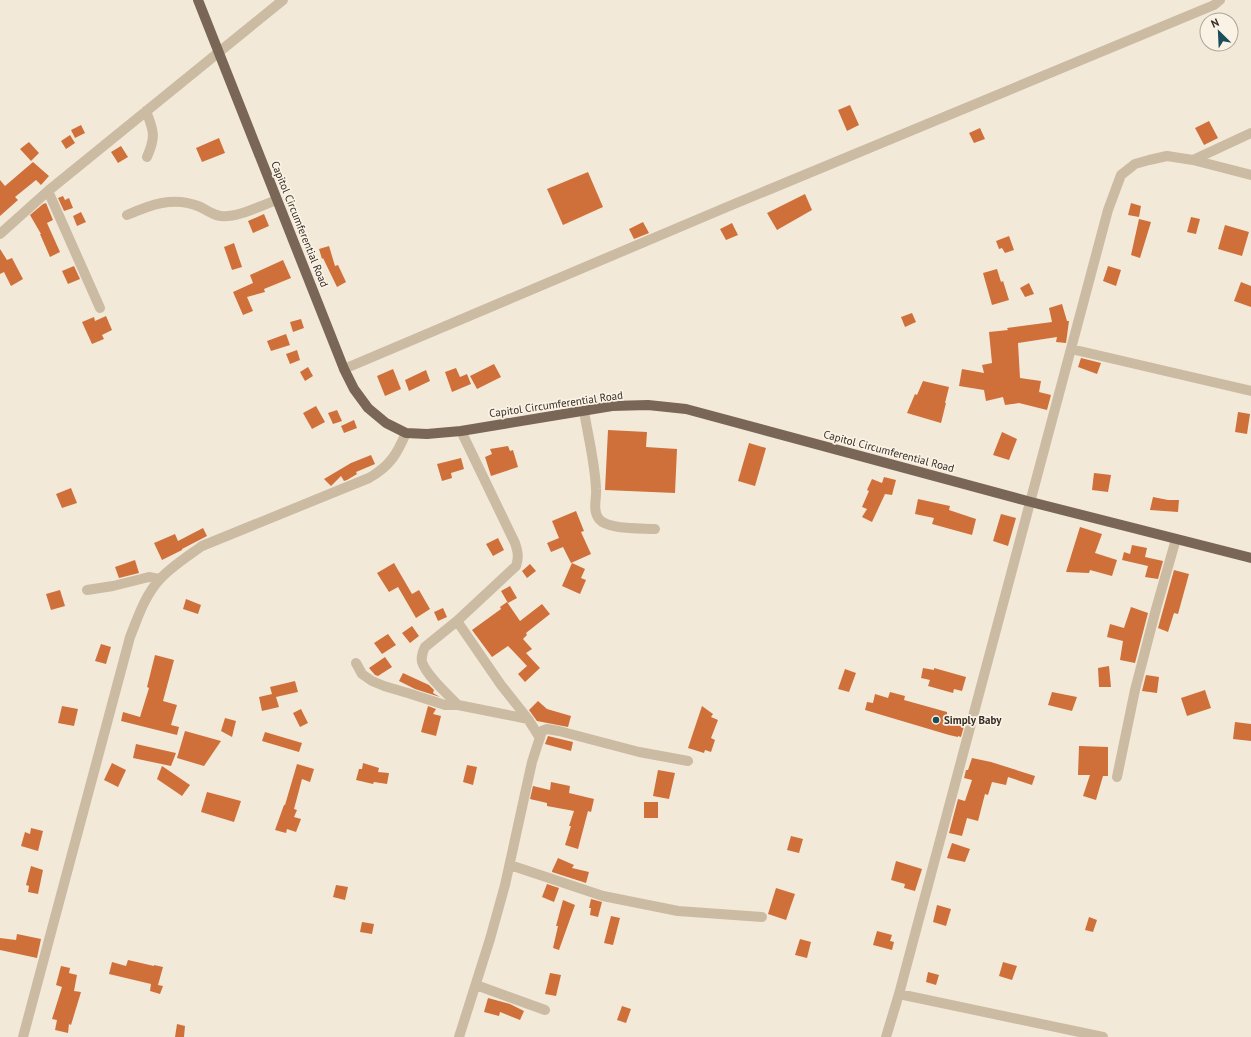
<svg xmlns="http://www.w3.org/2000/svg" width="1251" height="1037" font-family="'PT Sans',sans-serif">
	<rect width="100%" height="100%" fill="#f3e9d8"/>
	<!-- building -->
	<path fill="#cf703a" d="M850,105l9,20 -12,6 -9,-21z
		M1209,121l9,17 -14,7 -9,-17z
		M81,125l4,8 -10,5 -4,-8z
		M980,128l5,11 -11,4 -5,-10z
		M70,135l5,8 -9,6 -5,-8z
		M219,138l6,15 -23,9 -6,-14z
		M29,142l10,11 -8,8 -11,-12z
		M121,146l7,11 -10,6 -7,-11z
		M33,162l16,14 -8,9 -5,-5 -21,17 3,3 -18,16v-36l5,6z
		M588,172l15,35 -40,18 -16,-36z
		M805,194l7,16 -35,20 -10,-17z
		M63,196l2,4 4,-2 4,10 -9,3 -6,-13z
		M46,203l7,17 -6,3 13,29 -10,5 -10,-23h1l-11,-19 13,-11z
		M1131,203l10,3 -2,11 -11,-2z
		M81,212l5,10 -9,4 -4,-10z
		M264,214l5,12 -16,7 -5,-12z
		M1191,217l9,2 -4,15 -9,-2z
		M1139,219l12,3 -11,36 -9,-3z
		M643,222l6,11 -15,6 -5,-10z
		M732,223l6,12 -12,5 -6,-11z
		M1225,225l24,7 -7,24 -24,-7z
		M1009,236l5,14 -9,3 -3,-5 -3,1 -3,-8z
		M234,243l8,24 -10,3 -8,-23z
		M329,246l6,20 3,-1 8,17 -9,5 -14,-29 -1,1 -3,-10z
		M0,249l7,11 5,-2 11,21 -12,7 -7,-14 -4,2z
		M283,260l8,18 -27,11 1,3 -18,5 6,14 -10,4 -10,-23 20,-9 -3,-8z
		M74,266l6,13 -12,5 -6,-13z
		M1108,266l13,4 -5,16 -13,-5z
		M997,269l4,13 2,-1 6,19 -17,5 -9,-32z
		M1241,282l10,4v21l-17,-6z
		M1029,283l5,11 -9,3 -5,-9z
		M1062,304l5,17h2l-3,22 -10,-1 1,-5 -39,6 2,35 21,3 -2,11 12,3 -4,15 -28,-7 -14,2 -2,-8 -17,4 -2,-11 -25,-4 3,-17 22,4 -2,-8 10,-2 -3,-31 19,-2 -1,-2 45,-6 -3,-14z
		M912,313l4,9 -11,5 -4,-10z
		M106,316l6,14 -10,5 2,4 -12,5 -10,-22 12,-5 1,4z
		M301,319l3,9 -11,4 -3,-10z
		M286,334l4,11 -19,6 -4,-10z
		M297,350l3,10 -10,4 -4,-10z
		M1081,358l20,5 -4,11 -19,-7z
		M494,364l7,13 -24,12 -7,-13z
		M308,367l5,9 -8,5 -5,-9z
		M456,368l4,9 7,-3 4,10 -19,8 -7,-20z
		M393,369l8,20 -16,7 -8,-20z
		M426,370l4,11 -21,10 -4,-11z
		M923,381l26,6 -4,16h1l-5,20 -34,-10 8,-19 2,1z
		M316,406l9,16 -13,7 -9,-16z
		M337,410l5,11 -9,3 -5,-11z
		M1238,412l12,2 -3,20 -12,-2z
		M354,420l3,8 -13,5 -3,-7z
		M608,430l39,2 -1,15 31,2 -2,44 -70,-3z
		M1002,432l15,7 -8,21 -16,-5z
		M749,443l17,5 -11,38 -17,-5z
		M508,446l2,5 3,-1 5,17 -27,9 -6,-19 7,-3 -2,-5z
		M371,455l4,9 -19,8 1,2 -10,6 -3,1 -3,-5 -10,10 -7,-7 27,-16z
		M461,458l3,11 -13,4 1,5 -10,3 -5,-17z
		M1094,473l17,2 -3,17 -16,-2z
		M884,477l12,3 -4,15 -7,-1 -13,28 -10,-5 5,-8 -5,-2 7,-16 -2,-1 5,-11 10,4z
		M71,488l6,15 -15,5 -6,-14z
		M1153,497l15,3h11l-1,12 -28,-2z
		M918,499l32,7 -1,4 27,9 -4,16 -40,-11 2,-6 -19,-4z
		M576,511l8,20 -3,1 10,22 -20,9 -8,-16 -12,5 -4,-9 12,-5 -7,-17z
		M1001,514l15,4 -8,28 -15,-5z
		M1080,527l22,7 -7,19 22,7 -5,16 -22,-6 -1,3 -23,-1z
		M203,528l4,8 -25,13v1l-20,10 -8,-17 21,-9 3,7z
		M498,538l6,12 -11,6 -7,-12z
		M1132,545l15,3 -2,9 18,4 -5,18 -13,-2 3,-11 -26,-6 2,-8 6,2z
		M135,560l4,13 -20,5 -4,-11z
		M394,563l18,31 7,-4 11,19 -14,9 -18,-31 -9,5 -12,-19z
		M572,563l13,6 -4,9 5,2 -6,14 -18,-8z
		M530,564l6,7 -9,7 -5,-7z
		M1174,570l15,4 -11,40 -4,-1 -6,19 -10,-4z
		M510,586l7,12 -9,5 -7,-12z
		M60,590l5,16 -14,4 -5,-16z
		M186,599l15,6 -3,9 -15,-5z
		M507,602l13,19 22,-17 8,10 -24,19 1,2 -4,4 9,10 -6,4 14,15 -15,14 -7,-8 9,-8 -15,-16 -4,-4 -16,11 -20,-27 29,-21 -1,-2z
		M1131,607l17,6 -13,50 -15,-3 3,-19 -16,-4 3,-13 14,4z
		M443,608l4,9 -9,4 -4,-9z
		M412,626l7,10 -9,7 -8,-10z
		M388,634l8,11 -14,9 -8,-11z
		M101,644l10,3 -5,17 -11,-3z
		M155,655l19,5 -11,41 14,4 -6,20 8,2 -2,8 -56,-14 2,-9 17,5 9,-29 -2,-1z
		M385,657l7,10 -14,9 -3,-1 -6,-7z
		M1109,666l2,21h-12l-1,-19z
		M923,668l11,2v-2l32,9 -4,14 -8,-2 -1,4 -25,-7 2,-6 -9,-2z
		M845,669l11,4 -7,19 -11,-3z
		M403,673l26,12 5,5 -1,3 7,4 -25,-8 -16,-8z
		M1146,675l13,2 -2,16 -15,-2z
		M295,681l3,11 -22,5 3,10 -17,4 -3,-14 13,-3 -2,-7z
		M1205,690l6,18 -24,8 -6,-18z
		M890,692l15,4 -1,4 43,12v3l19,4 -5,18 -3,-1v1l-9,-2 -84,-25 2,-8 6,1 2,-9 13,4z
		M1052,692l25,5 -5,14 -24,-6z
		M538,701l9,8 24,7 -3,11 -31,-6 -8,-11z
		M62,706l16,3 -4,17 -16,-3z
		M428,706l8,3 -3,5 8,2 -5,20 -15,-4z
		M702,706l11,8 -2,3 7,3 -7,18 4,2 -4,12 -6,-2 -1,3 -16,-5z
		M301,709l7,14 -8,4 -7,-14z
		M225,718l11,3 -4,16 -11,-6z
		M1235,722l16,2v17l-18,-2z
		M185,731l36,10 -17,25 -27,-8z
		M265,732l37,11 -3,9 -37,-11z
		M548,736l25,6 -2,9 -26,-7z
		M136,744l40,9 -5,13 -38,-8z
		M1079,746l29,1v29h-5l-7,24 -13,-4 7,-21h-12z
		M972,758l19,4 44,14 -3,9 -24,-8 -2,8 -14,-3 -4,13 -3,-1 -7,27 -11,-3 -5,18 -13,-3 9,-34 7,2 7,-21 -8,-2 2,-8h2z
		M112,763l14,7 -8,17 -14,-7z
		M363,763l16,5 -1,4 11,1 -2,11 -13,-2 -1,2 -17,-4 3,-11h3z
		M297,764l17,5 -4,13 -8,-3 -8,30 3,1 -3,7 7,2 -5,13 -9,-3 -1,4 -11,-3 9,-25h1z
		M467,765l10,2 -4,18 -10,-3z
		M162,766l28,19 -8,11 -25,-17z
		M658,770l17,3 -6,26 -16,-3z
		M551,782l19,4 -1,7 25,6 -3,13 -3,-1 -10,38 -13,-4 6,-19h-2l5,-15 -27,-5v-3l-17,-4 3,-13 17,4z
		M207,792l34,9 -7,21 -33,-10z
		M644,802h14v16h-14z
		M31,828l12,3 -5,20 -17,-5 4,-14 5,2z
		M791,836l12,3 -4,14 -12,-3z
		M952,843l18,6 -5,13 -18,-4z
		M558,858l16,7 -2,3 17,4 -3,11 -34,-11v-1z
		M896,861l26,8 -7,22 -11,-3 1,-4 -14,-4z
		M31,866l12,4 -5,24 -10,-2 1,-6 -3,-1z
		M547,884l12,4 -5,14 -12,-5z
		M336,885l12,2 -3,13 -12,-3z
		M776,888l19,6 -9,26 -18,-6z
		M591,899l11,3 -4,15 -8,-2 1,-7h-2z
		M563,900l12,5 -16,45 -6,-2 5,-22h-2z
		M937,905l14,4 -5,17 -13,-4z
		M611,916l9,2 -7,27 -9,-2z
		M1089,917l8,3 -4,12 -8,-2z
		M362,922l12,2 -2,10 -12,-2z
		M877,931l15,4 -2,6 4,1 -2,8 -19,-5z
		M17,934l24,5 -4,19 -37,-8v-12l16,2z
		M800,939l11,3 -4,16 -12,-3z
		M128,960l26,6v-1l9,2 -5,18 5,1 -3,8 -10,-3 1,-7 -42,-10 3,-12 14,4z
		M1003,962l14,4 -5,14 -13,-4z
		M61,966l9,2 -1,5 8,2 -3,16 7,1 -10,33 -2,-1 -1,9 -13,-3 2,-10 -5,-1 10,-32 -6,-2z
		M928,972l11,3 -3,10 -10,-3z
		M550,973l11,2 -5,21 -11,-2z
		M488,998l22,6 14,7 -4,9 -20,-8 -1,4 -15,-4z
		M622,1006l9,3 -5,14 -9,-3z
		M177,1024l8,2 -1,11h-9z"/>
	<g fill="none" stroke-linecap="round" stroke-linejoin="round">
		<!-- minor -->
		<path stroke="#ccbba3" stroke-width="10" d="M146,111c8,20 10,26 1,46
			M1193,160l58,-27
			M48,191l52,117
			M127,215c23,-10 46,-19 71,-9 8,3 14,9 23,10 16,2 41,-11 56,-16
			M0,234l48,-43 235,-191
			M1071,349l180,42
			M344,369l383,-162 487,-202 6,-5
			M584,411c4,25 11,52 12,78 1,9 -4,21 3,30 9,11 42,9 56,10
			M87,590l26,-4 36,-9 10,2
			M457,621l44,64 27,34 12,19
			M356,663l6,11 10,7 12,5 27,8 34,11h13l70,14
			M458,705c-10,-10 -32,-30 -36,-43 -1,-5 1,-11 3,-15l32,-26 59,-55c3,-9 2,-14 -1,-23l-54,-112
			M1117,777l18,-87 21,-81 20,-70
			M510,865l93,31 75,15 84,6
			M476,985l69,25
			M899,994l204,43
			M23,1037l107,-400c8,-20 15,-42 30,-58 12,-13 28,-23 42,-33l167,-68c21,-12 28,-24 37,-45
			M459,1037l31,-98 15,-54 27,-123 10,-31 5,-2 12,2 80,21 49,9
			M886,1037l13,-43 209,-784 13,-35 14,-11 14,-4 18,-4 26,4 58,15"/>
		<!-- major -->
		<path stroke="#796656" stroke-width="10" d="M198,0l146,369 10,20 14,19 18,15 20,10 21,1 34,-3 151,-25 36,-1 38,4 345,93 220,56"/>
	</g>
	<!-- markers -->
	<circle fill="#194e5a" stroke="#faf3e5" stroke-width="1.5" cx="936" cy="720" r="4"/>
	<g text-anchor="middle" stroke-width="3.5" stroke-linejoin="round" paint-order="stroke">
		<!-- street labels -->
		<g font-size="11" fill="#362d26" stroke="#faf3e5">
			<text transform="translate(300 224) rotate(68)" y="4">Capitol Circumferential Road</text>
			<text transform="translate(556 404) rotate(-8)" y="4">Capitol Circumferential Road</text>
			<text transform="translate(889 451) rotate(15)" y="4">Capitol Circumferential Road</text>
		</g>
		<!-- poi labels -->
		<g font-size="11" font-weight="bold" fill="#362d26" stroke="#faf3e5" text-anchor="start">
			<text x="944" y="724">Simply Baby</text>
		</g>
	</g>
	<!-- north arrow -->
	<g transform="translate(1219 32) rotate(336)"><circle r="19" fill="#faf3e5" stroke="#aca499"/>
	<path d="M0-3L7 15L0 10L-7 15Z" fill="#194e5a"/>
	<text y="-6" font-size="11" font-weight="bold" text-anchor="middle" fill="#362d26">N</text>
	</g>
</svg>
